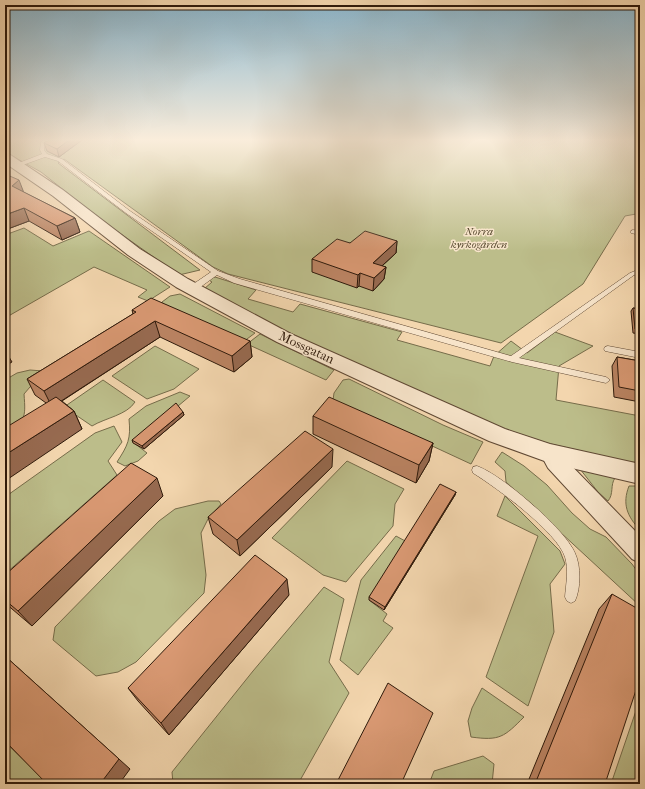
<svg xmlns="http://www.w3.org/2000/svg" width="645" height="789" font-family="'IM FELL French Canon',serif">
	<rect width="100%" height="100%" fill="#f3d6ae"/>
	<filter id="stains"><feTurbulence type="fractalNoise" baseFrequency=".005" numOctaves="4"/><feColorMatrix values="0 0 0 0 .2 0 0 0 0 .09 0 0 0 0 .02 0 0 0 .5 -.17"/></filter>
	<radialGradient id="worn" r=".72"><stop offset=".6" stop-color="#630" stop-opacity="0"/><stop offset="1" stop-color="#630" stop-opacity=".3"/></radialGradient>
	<!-- green -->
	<path fill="#bcbd8a" stroke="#766c4a" d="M5,140h635v63l-4,11 -11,2 -42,68 -82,59 -273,-69 -15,-7 -149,-108 -6,4 142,107 -21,5 -75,-53 -63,-50 -36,-20z
		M24,228l29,18 36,-15 81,56 -22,14 -10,-4 9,-7 -53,-23 -89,51v-83z
		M215,277l41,13 -8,9 45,13 7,-8 102,28 -5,8 93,26 4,-10 17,-15 16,12 28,-21 38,14 -34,20 -3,34 84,16v47l-15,-2 -96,-22 -63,-24 -208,-97 -54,-29 8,-7 -5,-3z
		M180,294l75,39 -12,9 -81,-35v-5l8,-6z
		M260,334l74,36 -8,10 -79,-36z
		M155,346l44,23 -25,20 -27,10 -35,-23z
		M30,370l13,1v6l-13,10 -6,7c2,26 1,25 -19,41v-55l12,-7z
		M349,379l94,46 40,17 -12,22 -138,-64 1,-7 9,-13z
		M103,380l32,22c-8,13 -30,16 -43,24l-28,-19z
		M180,392l10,4 -56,47 13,10 -9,8 -13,5 -8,-4c11,-17 14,-23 12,-43l17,-13z
		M114,426l8,16 -14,19 9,14 -112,99v-77l90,-64z
		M502,452l22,14 23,19 25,28 18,16 16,8 26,27 8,11v31l-134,-124 -1,-11 -10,-9z
		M347,461l57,28 -9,15 -2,22 -47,56 -23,-7 -51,-37z
		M580,469l35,9c-5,7 -1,16 -7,23l-10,-9z
		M629,486h11v44c-13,-14 -18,-26 -11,-44z
		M505,496l55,55 5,13 -15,20 4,48 -26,74 -42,-29 52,-141 -41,-20z
		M208,501h11l2,3 -13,15 -7,14 5,42 -2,18 -68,69 -18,10 -22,4 -43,-36 2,-13 104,-106 16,-12z
		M396,536l11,6 -38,58 18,14 -4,7 10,7 -35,47 -18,-15 21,-80z
		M324,587l20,12 -15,63 20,31 -51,91h-125l-1,-12 81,-101z
		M482,688l42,29c-20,20 -24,24 -53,20l-3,-16 4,-13z
		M640,699v85h-24l-4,-3z
		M5,742l43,42h-43z
		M483,756l11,8 -2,20h-63l5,-13z"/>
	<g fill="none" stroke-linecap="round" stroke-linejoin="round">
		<!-- service casing -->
		<g stroke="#604934" stroke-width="1">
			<path id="service" d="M44,140h5l-4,3 -1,7 3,4 15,5 68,52 88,60 22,8 271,77 119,-83 10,-4v4l-6,2 -115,83 87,19 4,3 -4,3 -94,-21 -278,-79 -17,-8 -22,16h-6v-4l22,-15 -85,-59 -68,-52 -13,-4 -25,9h-4v-2l26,-10 -2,-4 1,-8z
				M633,230l7,1v4l-9,-2v-2z
				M608,346l32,6v6l-35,-7 -1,-2 1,-2z
				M477,466c24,8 88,63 98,87 6,13 6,35 0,48l-4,2 -4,-2 -2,-4c1,-13 4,-27 0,-40 -8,-25 -68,-69 -92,-84l-1,-3 1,-3z"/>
		</g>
		<!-- minor casing -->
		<g stroke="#604934" stroke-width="2">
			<path id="minor" d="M550,445l7,2 5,9 78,80v27l-8,-4 -84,-91 -8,-15 3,-6z"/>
		</g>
		<!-- tertiary casing -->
		<g stroke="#604934" stroke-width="2">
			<path id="tertiary" d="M5,153l4,1 54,36 77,59 48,30 103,55 214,95 45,15 90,20v20l-90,-21 -61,-22 -212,-99 -101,-55 -48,-32 -75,-59 -48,-33z"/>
		</g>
		<!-- service -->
		<use href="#service" fill="#f7e4ca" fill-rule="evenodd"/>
		<!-- minor -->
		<use href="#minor" fill="#f7e4ca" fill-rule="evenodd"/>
		<!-- tertiary -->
		<use href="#tertiary" fill="#f7e4ca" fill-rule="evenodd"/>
	</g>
	<!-- wall -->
	<path fill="#ba8362" stroke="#2f1a0b" d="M49,140h33l-23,17 -12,-6 -3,-8z
		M5,173l18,19 52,26 5,14 -18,8 -33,-19 -24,9z
		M397,241l-1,12 -14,13 4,1 -2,12 -11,12 -14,-5 -2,2 -45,-16v-13l38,-16z
		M633,308l7,1v25l-7,-1 -2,-22z
		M132,310l118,31 2,16 -18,15 -74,-35 -98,64 12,10 8,18 -47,-34 -8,-16 106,-65z
		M617,357l23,4v41l-26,-5 -2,-31z
		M183,412l1,3 -40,34 -11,-6 -1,-3z
		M313,416l120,27 -4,18 -13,22 -103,-49z
		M332,467l-92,89 -27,-22 -5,-17z
		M456,492l-1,3 -71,115 -15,-10v-3z
		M163,496l-131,130 -27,-23v-28z
		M612,594l-7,190h-78l72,-175z
		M289,595l-120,140 -31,-34 -10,-13z"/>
	<!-- shaded-wall -->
	<path fill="#976a50" stroke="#2f1a0b" d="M69,140h13l-23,17 -2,-8z
		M19,180l5,13 -12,-7z
		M24,208l5,13 -24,9v-15z
		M75,218l5,14 -18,8 -5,-14z
		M397,241l-1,12 -24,22 1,-12z
		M386,267l-2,12 -11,12 1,-13z
		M360,273l-1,13 -2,2 1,-13z
		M155,321l5,16 -108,70 -8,-16z
		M250,341l2,16 -18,15 -2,-16z
		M6,352l6,10 -7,4v-13z
		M74,411l8,18 -77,52v-26z
		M183,412l1,3 -40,34 -2,-3z
		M433,443l-4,18 -13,22 3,-18z
		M333,449l-1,18 -92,89 -3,-16z
		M157,478l6,18 -131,130 -14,-15z
		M456,492l-1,3 -71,115 1,-3z
		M287,579l2,16 -120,140 -8,-12z
		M5,656l125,113 -11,15h-19z"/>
	<!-- building -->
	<path fill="#d89872" stroke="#2f1a0b" d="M49,140h20l-12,9 -13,-6z
		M5,174l14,6 -7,6 63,32 -18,8 -33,-18 -19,7z
		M365,231l32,10 -24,22 13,4 -12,11 -14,-5 -2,2 -46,-16 25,-20 13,4z
		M151,298l99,43 -18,15 -77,-35 -111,70 -17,-12 109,-67 -4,-2z
		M633,308l7,1v21l-5,-1z
		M617,357l23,4v30l-21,-4z
		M56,397l18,14 -69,44v-27z
		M329,397l104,46 -14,22 -106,-49z
		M176,403l7,9 -41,34 -10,-6z
		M305,431l28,18 -96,91 -29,-23z
		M131,463l26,15 -139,133 -13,-11v-25z
		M440,484l16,8 -71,115 -16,-10z
		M255,555l32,24 -126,144 -33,-35z
		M612,594l28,16v68l-35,106h-70z
		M5,656l114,103 -19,25h-53l-42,-43z
		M388,683l45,30 -32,71h-65z"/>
	<!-- sky -->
	<linearGradient id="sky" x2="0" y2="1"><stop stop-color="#89b6ce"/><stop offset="0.56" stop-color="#faeddb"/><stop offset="1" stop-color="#faeddb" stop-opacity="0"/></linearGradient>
	<rect width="645" height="250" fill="url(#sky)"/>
	<g text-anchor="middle" stroke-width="3" stroke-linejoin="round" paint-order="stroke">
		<!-- far-park labels -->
		<g font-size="11" font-style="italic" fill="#594b31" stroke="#f7e4ca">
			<text x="479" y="235">Norra<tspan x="479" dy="13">kyrkogården</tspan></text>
		</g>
		<!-- street labels -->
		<g font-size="13" fill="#2f1a0b" stroke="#f7e4ca">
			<text transform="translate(307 347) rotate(25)" y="5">Mossgatan</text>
		</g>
	</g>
	<!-- margin -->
	<rect width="645" height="789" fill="none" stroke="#f3d6ae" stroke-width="20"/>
	<rect x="6" y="6" width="633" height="777" fill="none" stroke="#2f1a0b" stroke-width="2"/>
	<rect x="10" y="10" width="625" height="769" fill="none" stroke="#2f1a0b"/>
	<rect width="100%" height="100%" filter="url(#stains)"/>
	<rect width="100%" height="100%" fill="url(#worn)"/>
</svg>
